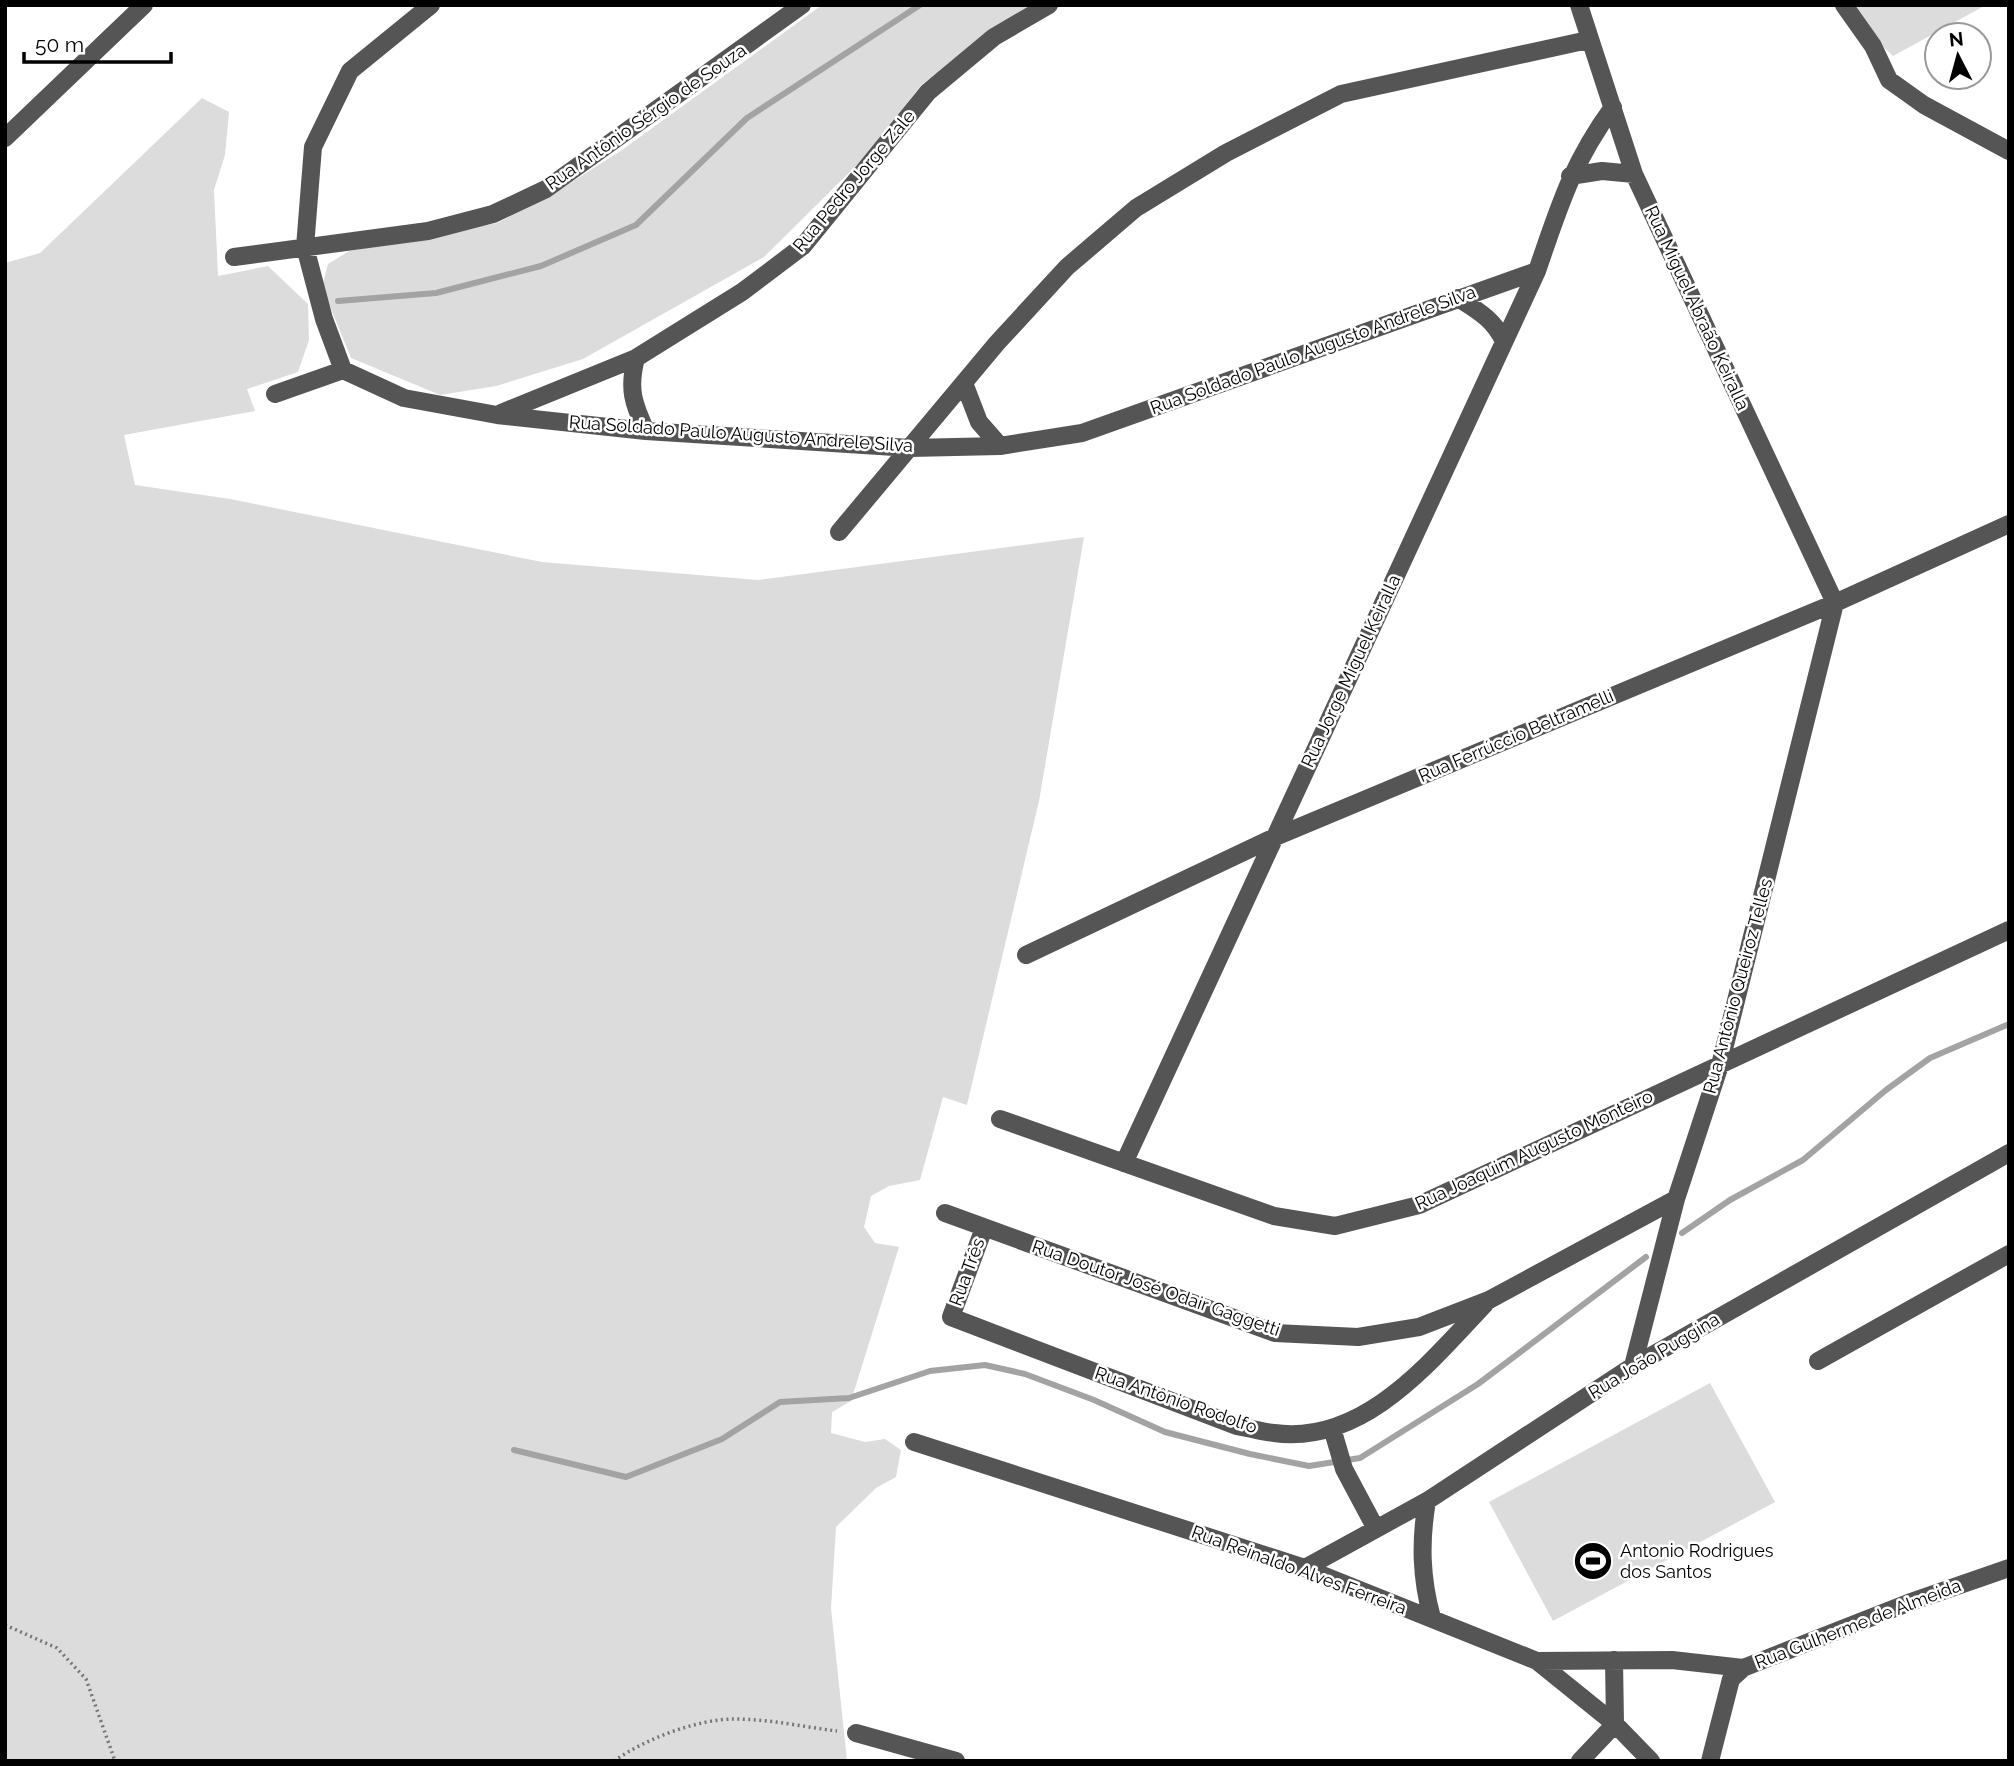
<svg xmlns="http://www.w3.org/2000/svg" width="2014" height="1766" font-family="Raleway,sans-serif">
	<rect width="100%" height="100%" fill="#fff"/>
	<!-- green -->
	<path fill="#dcdcdc" d="M822,5h215l-115,79 -56,72 -102,101 -181,102 -87,27 -56,9 -89,-37 -29,-71 6,-23 21,-13 148,-28 48,-24 77,-49z
		M1839,5h147l-93,51z
		M202,98l27,14 -4,43 -11,35 4,86 50,-10 40,38 1,36 -11,32 -51,17 8,22 -131,24 11,50 95,14 312,63 216,18 326,-43 -45,264 -72,304 -24,-8 -23,83 -31,6 -18,10 -7,31 11,16 24,4 -48,154 -19,11 -1,21 34,9 20,-3 16,11 -5,27 -20,11 -40,39 -5,81 16,153h-842v-1498l35,-10z
		M1710,1383l65,119 -222,119 -64,-119z"/>
	<g fill="none" stroke-linecap="round" stroke-linejoin="round">
		<!-- stream -->
		<path stroke="#a3a3a3" stroke-width="6" d="M338,301l98,-8 105,-27 95,-41 111,-107 173,-113
			M1682,1233l48,-33 73,-40 83,-70 44,-32 79,-34
			M514,1450l112,27 96,-38 58,-37 69,-4 81,-27 55,-6 40,9 69,26 71,32 85,22 59,12 51,-8 118,-74 168,-127"/>
		<!-- path -->
		<path stroke="#777" stroke-width="3.5" stroke-dasharray="2 3.5" stroke-linecap="butt" d="M5,1625l52,23 29,31 29,82
			M614,1761c31,-22 83,-42 121,-42 34,0 69,8 102,12"/>
		<!-- minor -->
		<path stroke="#555" stroke-width="18" d="M431,5l-81,66 -37,76 -8,100 19,72 19,51 61,28 93,17 149,16 264,17 90,-2 82,-13 455,-162
			M1579,5l55,169 201,429 -115,462 -44,134 -43,167
			M1844,5l29,41 16,34 35,25 85,46
			M5,138l139,-133
			M1570,176l32,-5 32,3
			M234,257l194,-26 65,-17 53,-25 256,-184
			M1458,298c19,12 37,22 46,44
			M636,358c-8,31 -3,45 10,73
			M964,383l15,39 21,24
			M275,394l68,-24
			M501,413l135,-55 106,-66 61,-46 125,-154 66,-55 55,-32
			M839,532l158,-189 70,-76 69,-59 90,-55 115,-59 247,-54
			M1026,955l247,-117 562,-235 174,-79
			M1000,1119l274,97 61,10 84,-21 590,-275
			M1124,1163l413,-892c22,-64 35,-108 76,-164
			M945,1213l330,120 83,4 61,-10 70,-27 187,-101
			M984,1228l-33,89 286,109c13,2 25,6 37,7 90,12 156,-71 211,-129
			M1818,1361l191,-107
			M1332,1428l12,41 32,60
			M914,1442l391,126 232,93 78,63 36,37
			M1427,1501c-7,41 -6,77 5,117
			M1305,1568l122,-67 206,-135 376,-213
			M1537,1661l135,-1 71,8 165,-65 101,-35
			M856,1733l100,28
			M1580,1761l35,-37 -1,-64
			M1710,1761l21,-82 12,-11"/>
	</g>
	<!-- icons -->
	<defs>
		<g id="stadium-disc" transform="scale(2.0125)"><circle r="9.5" fill="#000" stroke="#fff"/><path d="M0-5a6.5 5 0 1 0 0 10a6.5 5 0 1 0 0-10ZM-3.5-1.8h7v3.6h-7Z" fill="#fff"/></g>
	</defs>
	<g fill-rule="evenodd">
		<use href="#stadium-disc" x="1593" y="1561"/>
	</g>
	<g text-anchor="middle" stroke-width="5" stroke-linejoin="round" paint-order="stroke">
		<!-- street labels -->
		<g font-size="18" fill="#000" stroke="#fff">
			<text transform="translate(646 117) rotate(-35)" y="6">Rua Antônio Sérgio de Souza</text>
			<text transform="translate(854 181) rotate(-50)" y="6">Rua Pedro Jorge Zale</text>
			<text transform="translate(1697 308) rotate(65)" y="6">Rua Miguel Abraão Keiralla</text>
			<text transform="translate(1313 350) rotate(-20)" y="6">Rua Soldado Paulo Augusto Andrele Silva</text>
			<text transform="translate(741 434) rotate(4)" y="6">Rua Soldado Paulo Augusto Andrele Silva</text>
			<text transform="translate(1351 671) rotate(-65)" y="6">Rua Jorge Miguel Keiralla</text>
			<text transform="translate(1516 736) rotate(-23)" y="6">Rua Ferrúccio Beltramelli</text>
			<text transform="translate(1738 986) rotate(-75)" y="6">Rua Antônio Queiroz Telles</text>
			<text transform="translate(1534 1150) rotate(-25)" y="6">Rua Joaquim Augusto Monteiro</text>
			<text transform="translate(967 1272) rotate(-70)" y="6">Rua Três</text>
			<text transform="translate(1156 1288) rotate(19)" y="6">Rua Doutor José Odair Gaggetti</text>
			<text transform="translate(1654 1356) rotate(-31)" y="6">Rua João Puggina</text>
			<text transform="translate(1176 1400) rotate(19)" y="6">Rua Antônio Rodolfo</text>
			<text transform="translate(1299 1570) rotate(20)" y="6">Rua Reinaldo Alves Ferreira</text>
			<text transform="translate(1858 1624) rotate(-21)" y="6">Rua Gulherme de Almeida</text>
		</g>
		<!-- poi labels -->
		<g font-size="18" fill="#000" stroke="#fff" text-anchor="start">
			<text x="1620" y="1557">Antonio Rodrigues<tspan x="1620" dy="21">dos Santos</tspan></text>
		</g>
	</g>
	<!-- border -->
	<rect width="2014" height="1766" fill="none" stroke="#000000" stroke-width="14"/>
	<!-- north arrow -->
	<g transform="translate(1958 56) rotate(354)"><circle r="33" fill="#ffffff" stroke="#999999" stroke-width="2"/>
	<path d="M0-5L12 26L0 18L-12 26Z" fill="#000000"/>
	<text y="-10" font-size="19" font-weight="bold" text-anchor="middle" fill="#000000">N</text>
	</g>
	<!-- scale -->
	<path d="M24 52v10h147v-10" fill="none" stroke="#000000" stroke-width="3.5"/>
	<text x="35" y="52" font-size="21" fill="#000000" stroke="#ffffff" stroke-width="5" paint-order="stroke">50 m</text>
</svg>
